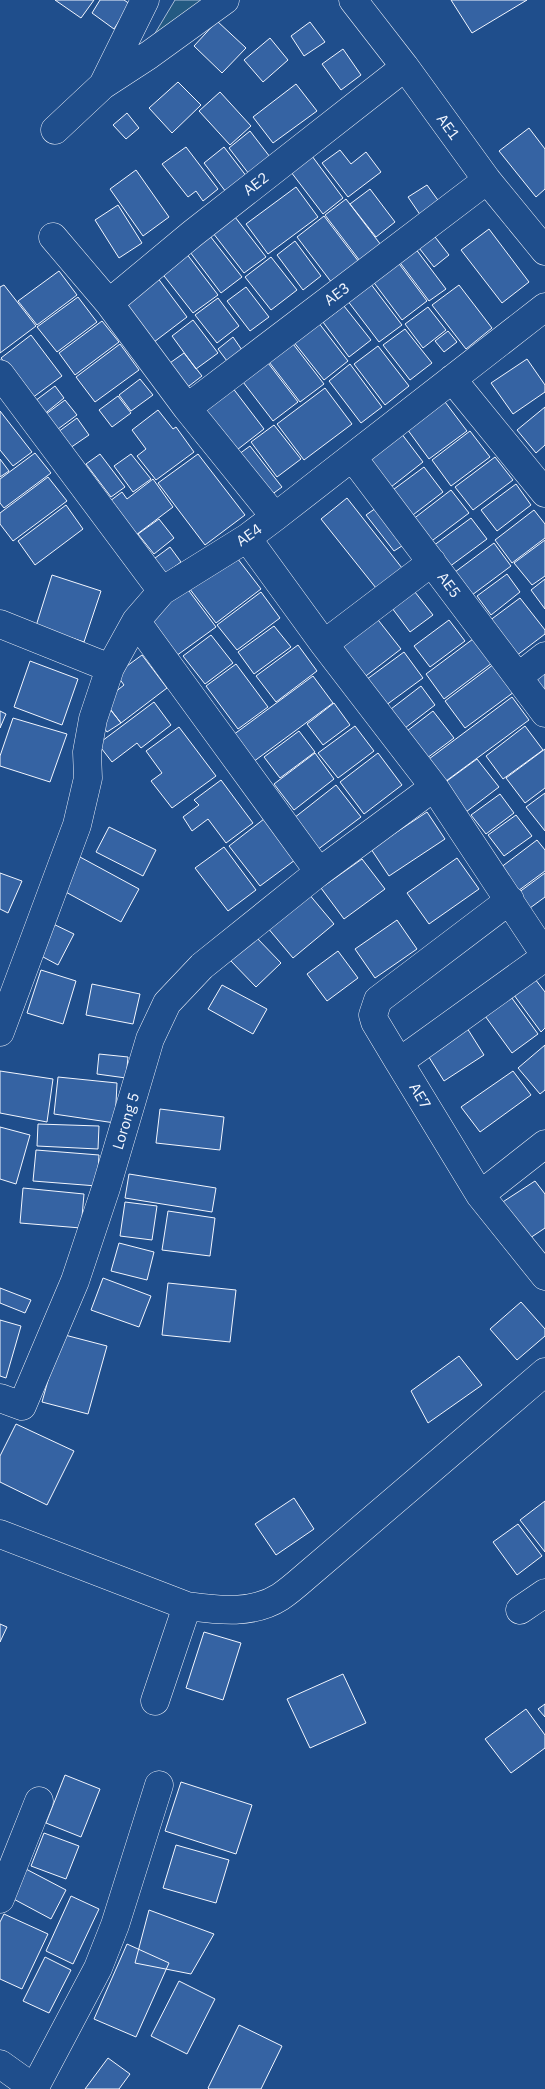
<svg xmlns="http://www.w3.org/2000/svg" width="545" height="2089" font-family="'IBM Plex Sans',sans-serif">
	<rect width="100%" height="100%" fill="#1f4e8c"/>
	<!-- green -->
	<path fill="#245a82" stroke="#a8bbd7" d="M175,0h47l-80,55z"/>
	<!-- building -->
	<path fill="#3563a3" stroke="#f2f6ff" d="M55,0h39l-13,18z
		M100,0h24l6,4 -16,25 -22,-16z
		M451,0h76l-55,33z
		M217,21l29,27 -24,25 -28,-27z
		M310,22l15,20 -21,14 -13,-20z
		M270,38l18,22 -25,22 -19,-22z
		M343,49l18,26 -20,15 -19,-26z
		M178,82l23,23 -29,28 -23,-25z
		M296,84l21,27 -44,32 -20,-26z
		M220,92l31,34 -21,19 -31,-34z
		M127,113l12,15 -13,11 -13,-14z
		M529,128l16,21v40l-9,8 -37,-46z
		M250,131l20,26 -21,17 -20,-26z
		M186,147l32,42 -15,12 -7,-10 -8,6 -26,-33z
		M224,147l23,30 -21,15 -22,-29z
		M340,150l11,14 15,-12 15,20 -33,25 -26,-34z
		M312,156l31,42 -20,16 -32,-42z
		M136,170l33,47 -26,19 -33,-47z
		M427,185l13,18 -19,13 -13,-19z
		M296,187l22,30 -50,37 -22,-30z
		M370,189l25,33 -19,15 -26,-33z
		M346,199l35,46 -21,16 -35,-46z
		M118,205l24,38 -23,15 -24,-38z
		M324,216l35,46 -27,21 -35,-46z
		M235,217l31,40 -22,16 -31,-40z
		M489,229l40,53 -27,21 -41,-53z
		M432,233l17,22 -15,12 -18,-23z
		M210,236l32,41 -21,16 -31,-41z
		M295,241l26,35 -18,14 -26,-35z
		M415,248l31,41 -17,12 -31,-41z
		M186,253l32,42 -25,18 -32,-41z
		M271,257l26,33 -26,20 -26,-33z
		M394,257l33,44 -25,19 -33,-44z
		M59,271l18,24 -40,30 -19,-24z
		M154,273l33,44 -33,25 -33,-43z
		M367,279l35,46 -23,17 -35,-46z
		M4,285l32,41 -36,27v-66z
		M459,285l33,43 -26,21 -34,-44z
		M246,287l23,30 -19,14 -23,-30z
		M78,297l19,25 -40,30 -20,-25z
		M218,298l21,28 -22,17 -22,-28z
		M344,306l27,34 -22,17 -26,-35z
		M428,307l18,23 -23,18 -18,-24z
		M193,320l25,33 -22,16 -24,-33z
		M102,321l17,21 -44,33 -16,-22z
		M318,322l30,39 -24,19 -31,-39z
		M405,329l27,34 -22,17 -27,-35z
		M448,331l9,11 -13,10 -9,-11z
		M31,335l31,41 -30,22 -31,-40z
		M233,337l9,13 -15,11 -9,-12z
		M290,340l34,44 -24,18 -34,-44z
		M120,344l19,26 -44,32 -19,-25z
		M378,346l31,40 -24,19 -31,-41z
		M184,353l18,23 -17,13 -18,-24z
		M265,359l33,43 -25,19 -33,-43z
		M527,359l18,26v7l-32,22 -22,-31z
		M350,364l32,43 -21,16 -32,-42z
		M140,379l13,16 -22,16 -12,-16z
		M55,386l9,12 -27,22 -10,-13z
		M232,387l32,42 -31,24 -32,-42z
		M325,388l27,36 -48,36 -27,-36z
		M439,394l28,37 -38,28 -27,-37z
		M118,396l13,17 -19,14 -13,-17z
		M65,400l12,15 -19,14 -12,-15z
		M545,407v38l-9,8 -19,-23z
		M158,410l15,19 3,-2 18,25 -38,28 -19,-24 9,-7 -14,-19z
		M0,411l32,41 -19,14 -13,-16z
		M77,418l12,17 -19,13 -12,-16z
		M274,425l27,34 -24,18 -26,-35z
		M398,429l25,33 -32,25 -25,-33z
		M470,431l20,26 -39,29 -19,-26z
		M250,446l32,41 -15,11 -32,-41z
		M35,453l16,20 -47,35 -4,-5v-24z
		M100,454l25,33 -14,10 -25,-33z
		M131,454l20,25 -18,13 -19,-26z
		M198,454l47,61 -40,30 -47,-62z
		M495,457l18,23 -40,30 -18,-23z
		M0,459l9,12 -9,6z
		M424,467l19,25 -38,29 -19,-26z
		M48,477l19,24 -54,40 -13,-17v-11z
		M153,479l20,28 -45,34 -26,-34 20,-15 5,7z
		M516,484l15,21 -34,26 -16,-21z
		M451,490l18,23 -44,33 -17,-23z
		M347,498l55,70 -26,20 -55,-69z
		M66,505l17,24 -48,36 -17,-24z
		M376,508l29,36 -11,7 -28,-36z
		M534,510l11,14v14l-33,25 -17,-23z
		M471,518l16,21 -38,28 -16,-21z
		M159,519l15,19 -20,16 -16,-20z
		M545,540v36l-13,9 -18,-22z
		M494,543l17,23 -43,32 -17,-23z
		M170,547l11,15 -23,17 -11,-15z
		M234,554l27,35 -45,34 -27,-35z
		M507,574l13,18 -29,23 -14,-19z
		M52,575l49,16 -17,51 -48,-16z
		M545,579v30l-14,-19z
		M186,587l30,40 -40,29 -30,-40z
		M411,587l22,28 -23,17 -21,-28z
		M261,592l19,26 -43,32 -20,-25z
		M520,598l25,32v4l-29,22 -27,-35z
		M375,616l26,33 -43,33 -26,-34z
		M449,620l16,21 -35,26 -16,-21z
		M274,626l17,21 -37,27 -16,-22z
		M211,635l22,28 -28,21 -22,-28z
		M473,639l19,24 -48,36 -18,-25z
		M298,645l19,26 -41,31 -20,-26z
		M404,652l19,26 -45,33 -19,-26z
		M142,655l25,33 -46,35 -17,-22 20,-16 -8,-11z
		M30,661l48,18 -16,46 -48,-18z
		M545,663v35l-17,-22z
		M236,664l32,43 -30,22 -32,-43z
		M494,664l20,28 -49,36 -20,-27z
		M313,676l20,27 -80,59 -20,-27z
		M421,686l14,19 -30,23 -14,-19z
		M512,697l17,23 -83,61 -17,-22z
		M154,702l17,23 -30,23 -4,-5 -25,19 -14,-18z
		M334,703l16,22 -27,20 -16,-21z
		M109,708l12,15 -14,9 -11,-15z
		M0,711l6,3 -6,14z
		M433,711l21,27 -31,23 -20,-27z
		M13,718l54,16 -17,48 -50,-16v-10z
		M355,726l19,25 -36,27 -20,-25z
		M525,726l18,24 -40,29 -17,-23z
		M179,727l37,49 -44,32 -21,-27 11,-8 -16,-22z
		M299,731l16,21 -35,26 -16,-21z
		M545,749v39l-20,15 -19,-25z
		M315,753l19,26 -40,31 -20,-26z
		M378,753l24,32 -38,29 -24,-32z
		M477,759l22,28 -37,28 -22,-29z
		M221,780l32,43 -27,20 -18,-24 -16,12 -9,-14 16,-12 -5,-5z
		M336,785l25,32 -44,33 -23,-32z
		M545,793v38l-19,-24z
		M500,794l14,19 -28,21 -15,-19z
		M427,812l18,27 -56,37 -18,-27z
		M516,815l16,21 -28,20 -16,-21z
		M264,819l31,41 -35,26 -31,-40z
		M109,827l47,23 -13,26 -47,-24z
		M537,840l8,10v21l-27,20 -18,-23z
		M224,847l32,43 -28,21 -33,-43z
		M80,857l59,32 -18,33 -59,-32z
		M457,858l22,31 -50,35 -22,-31z
		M362,859l23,30 -41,30 -23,-31z
		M0,873l22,8 -14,32 -8,-4z
		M545,873v24l-15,11 -12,-15z
		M308,893l26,31 -41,34 -26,-31z
		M397,920l20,29 -42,29 -20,-29z
		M47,921l27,13 -16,31 -26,-14z
		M255,936l26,27 -25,24 -26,-27z
		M338,951l20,27 -31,23 -20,-27z
		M41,970l35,11 -13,43 -36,-11z
		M535,979l10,13v36l-4,4 -27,-37z
		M92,984l48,10 -7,30 -47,-9z
		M222,985l45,24 -14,25 -45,-25z
		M506,990l32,44 -26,19 -32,-44z
		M467,1028l17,27 -40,26 -17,-27z
		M545,1045v45l-5,4 -22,-26z
		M99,1054l29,3 -2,21 -29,-4z
		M0,1071l53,8 -6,43 -47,-9z
		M513,1071l18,24 -51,37 -19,-25z
		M58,1077l59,6 -2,40 -61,-9z
		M160,1109l64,8 -4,33 -64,-7z
		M38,1124l61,2 -1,23 -61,-3z
		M0,1127l30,8 -14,49 -16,-5z
		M36,1150l63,5 -2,31 -64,-5z
		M129,1174l87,14 -4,24 -87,-14z
		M535,1181l10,13v34l-21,14 -29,-35z
		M23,1188l61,6 -3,34 -61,-5z
		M125,1202l32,4 -5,34 -32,-4z
		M168,1211l47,7 -5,38 -48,-6z
		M119,1243l35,9 -7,28 -36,-9z
		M103,1278l48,18 -12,31 -48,-17z
		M168,1283l68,7 -6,52 -68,-7z
		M0,1288l31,12 -6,13 -25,-10z
		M521,1302l24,27v7l-28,24 -27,-31z
		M0,1320l21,6 -15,52 -6,-2z
		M61,1334l46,12 -19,68 -46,-12z
		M459,1356l23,29 -54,38 -17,-32z
		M16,1424l58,27 -27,54 -47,-23v-26z
		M294,1498l20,31 -38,26 -21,-31z
		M545,1501v51l-25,-32z
		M518,1524l24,32 -25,19 -24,-33z
		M0,1624l7,3 -7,15z
		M204,1632l37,11 -18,57 -37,-12z
		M343,1674l23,49 -56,25 -23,-49z
		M545,1704v13l-7,-8z
		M526,1709l19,26v13l-34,25 -26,-34z
		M65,1775l35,14 -19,48 -35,-14z
		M181,1782l71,23 -16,49 -71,-23z
		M44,1833l35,13 -13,33 -35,-13z
		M176,1845l53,15 -13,43 -53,-15z
		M24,1868l42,22 -15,29 -43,-23z
		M71,1896l28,13 -26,55 -27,-13z
		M149,1910l65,24 -23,40 -56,-11z
		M4,1914l44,20 -26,55 -22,-10v-57z
		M127,1944l42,19 -33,74 -42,-18z
		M45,1957l26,13 -22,43 -26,-12z
		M179,1981l36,18 -28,55 -36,-18z
		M239,2025l43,21 -21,43h-52l-1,-1z
		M108,2058l22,16 -11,15h-34z"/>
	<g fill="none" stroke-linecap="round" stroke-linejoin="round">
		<!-- street casing -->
		<g stroke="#f2f6ff" stroke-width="29">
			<path id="street" d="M353,0l52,67 82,113 58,71
				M103,85l42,-85
				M55,130l48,-45 46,-30 76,-55
				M53,237l56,66 78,105 88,109
				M109,303l83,-69 213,-167
				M0,374l162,217 85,-53 28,-21 270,-210
				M452,379l93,114
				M187,408l300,-228
				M353,458l192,255
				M247,538l77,106 110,143 111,168
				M136,621l183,251 115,-85
				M0,624l110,44
				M324,644l108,-82
				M518,677l27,-21
				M545,957l-146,105 81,133 65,81
				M0,1032l77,-207 11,-47 -1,-26 6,-33 17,-51 26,-47 26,-30
				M399,1062l-24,-40 -2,-7 5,-15 132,-100
				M480,1195l65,-51
				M0,1398l22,8 53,-125 31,-93 44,-149 17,-36 35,-37 117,-94
				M0,1534l187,72c31,4 65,9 93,-9 9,-6 17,-13 25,-20l240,-205
				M520,1610l25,-17
				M155,1701l32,-95
				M0,1899l39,-98
				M0,2064l35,25
				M34,2089l64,-121 17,-43 44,-140"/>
		</g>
		<!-- street -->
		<use href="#street" stroke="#1f4e8c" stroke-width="28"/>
	</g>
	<g text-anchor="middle" stroke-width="4" stroke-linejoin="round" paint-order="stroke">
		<!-- street labels -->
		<g font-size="15" fill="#f2f6ff" stroke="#1f4e8c">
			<text transform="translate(448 127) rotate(54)" y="5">AE1</text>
			<text transform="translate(256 184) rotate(-38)" y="5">AE2</text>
			<text transform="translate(337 294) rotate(-37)" y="5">AE3</text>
			<text transform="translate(249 535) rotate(-35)" y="5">AE4</text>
			<text transform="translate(449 585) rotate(53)" y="5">AE5</text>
			<text transform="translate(420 1096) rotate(59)" y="5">AE7</text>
			<text transform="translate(126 1121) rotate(-73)" y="5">Lorong 5</text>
		</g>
	</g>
</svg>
